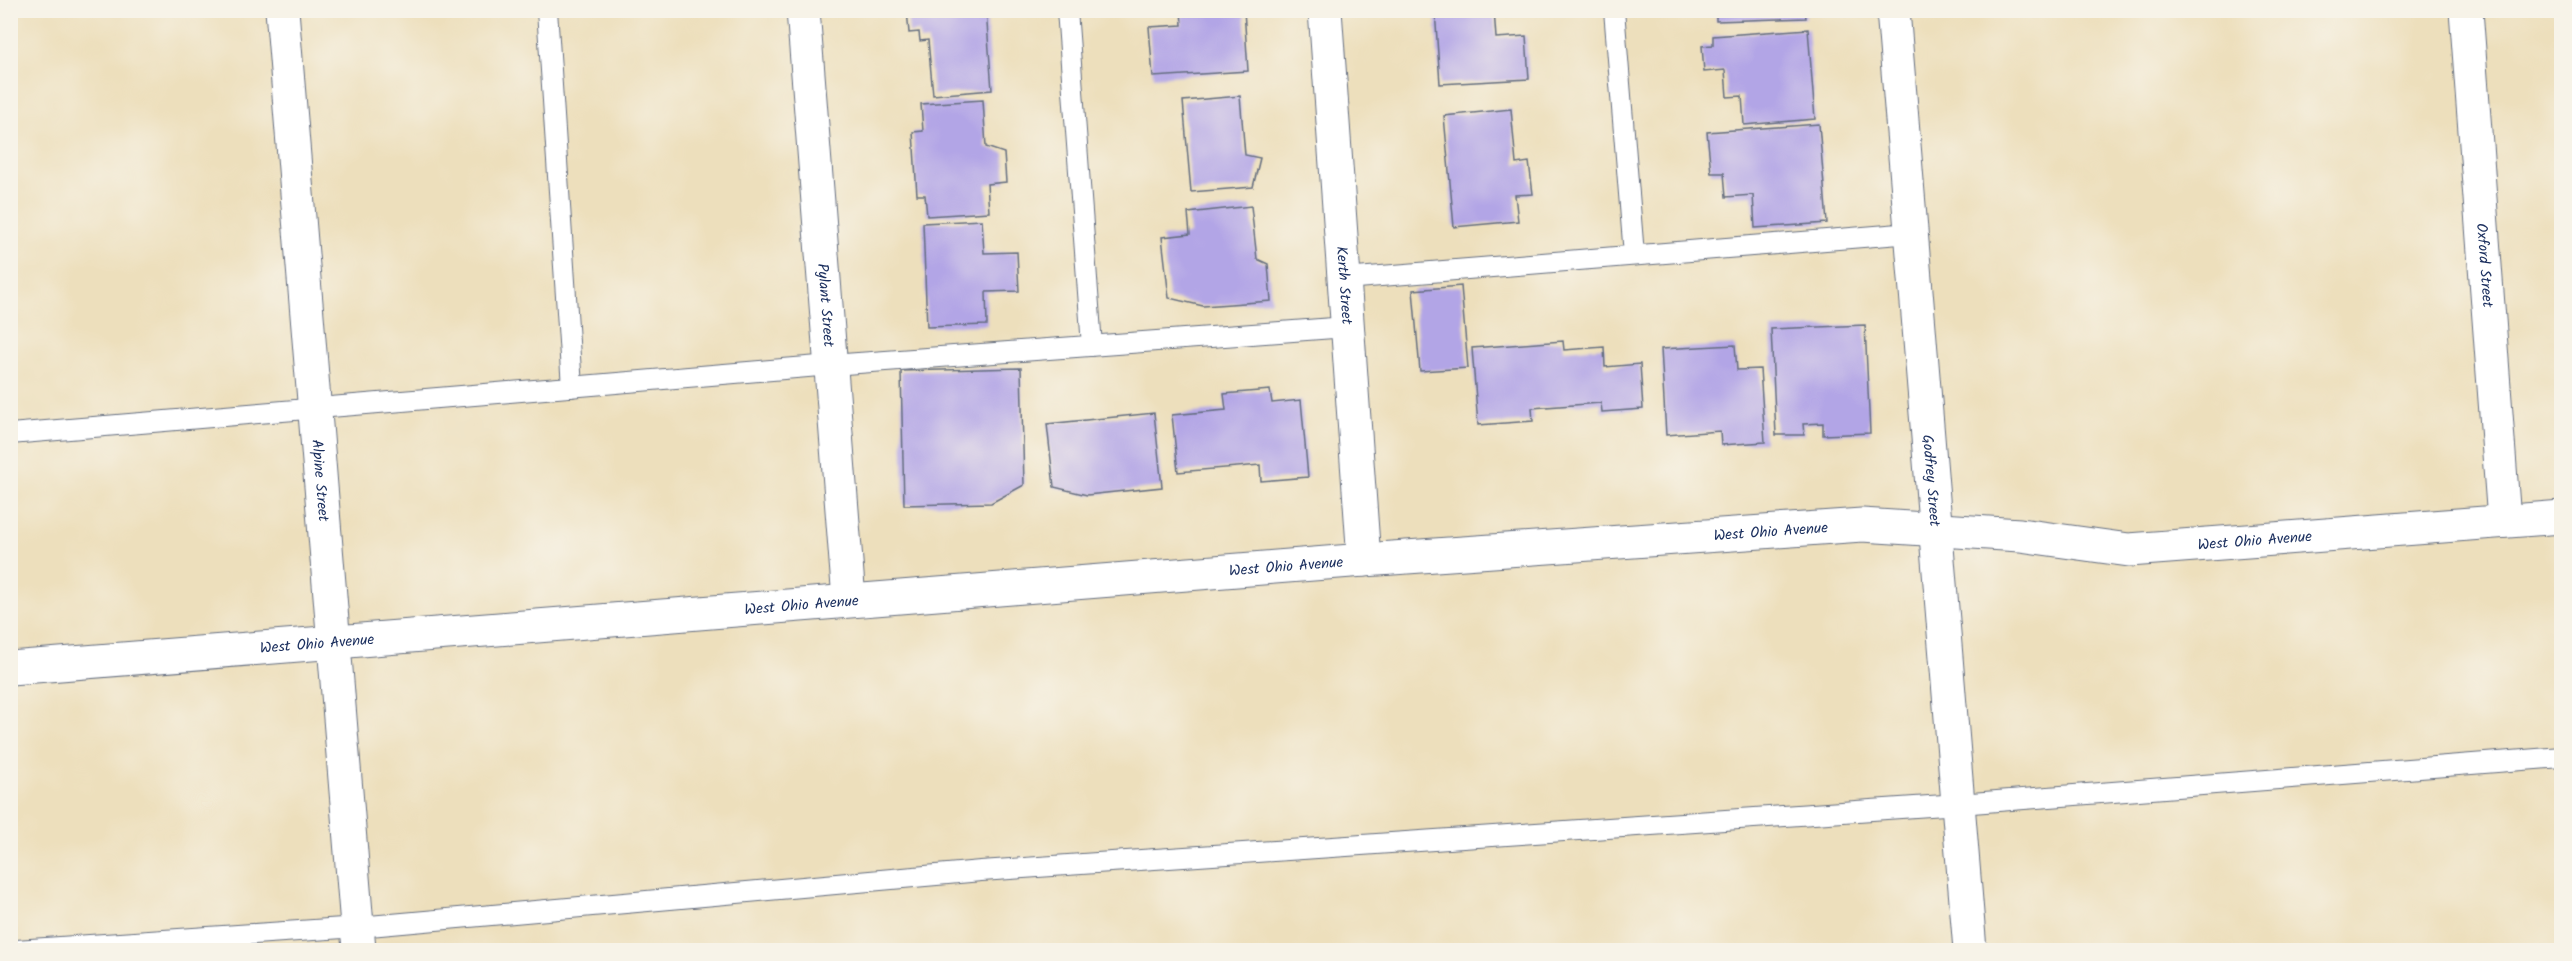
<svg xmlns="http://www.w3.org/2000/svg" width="2572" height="961" font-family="Kalam,sans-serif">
	<rect width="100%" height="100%" fill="#f7f3e8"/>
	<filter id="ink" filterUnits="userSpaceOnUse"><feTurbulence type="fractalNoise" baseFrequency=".0167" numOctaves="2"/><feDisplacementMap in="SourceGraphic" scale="12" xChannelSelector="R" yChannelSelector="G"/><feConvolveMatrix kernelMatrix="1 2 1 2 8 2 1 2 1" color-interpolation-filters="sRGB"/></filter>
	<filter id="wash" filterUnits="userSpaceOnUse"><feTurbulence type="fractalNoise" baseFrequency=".008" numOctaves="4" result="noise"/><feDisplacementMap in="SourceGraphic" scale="24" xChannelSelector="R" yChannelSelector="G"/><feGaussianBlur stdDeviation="1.35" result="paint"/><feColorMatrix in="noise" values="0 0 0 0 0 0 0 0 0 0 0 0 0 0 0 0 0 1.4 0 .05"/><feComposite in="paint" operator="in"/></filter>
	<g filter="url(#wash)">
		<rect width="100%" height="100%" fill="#eddfbc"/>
		<g id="blocks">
			<!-- building -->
			<path fill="#b2a5e6" d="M907,10h79l6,80 -59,5 -5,-55 -8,1 -1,-9 -10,1z
				M1181,10h63l4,61 -95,6 -4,-50 33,-2z
				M1435,10h59l2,28 30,-2 3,43 -89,5z
				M1716,10h89l1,8 -90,3z
				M1808,29l7,90 -71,6 -2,-29 -15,1 -2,-27 -21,2 -2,-26 11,-1v-9z
				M1240,96l5,59 15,3 -7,29 -62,5 -8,-91z
				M983,100l3,47 18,6 2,29 -19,2 2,28 -62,4 -2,-21h-8l-4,-63 10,-1 -2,-27z
				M1511,109l5,55 13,-2 4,32 -18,1 3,26 -64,6 -10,-111z
				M1819,124l8,99 -72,5 -2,-33 -27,2 -2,-24h-13l-4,-41z
				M1251,206l6,53 11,5 3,37 -68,5 -34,-8 -7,-61 28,-3 -2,-21z
				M982,220l2,33 33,-1 2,39 -33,1 1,33 -60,2 -4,-104z
				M1461,286l7,82 -48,3 -7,-81z
				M1865,325l5,108 -47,2v-12l-20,1 1,11h-28l-5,-106z
				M1563,341l1,9 40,-3 1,20 35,-3 3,45 -41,3 -1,-9 -69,5 1,13 -55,4 -6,-77z
				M1735,345l2,25 23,-1 5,73 -44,3 -1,-14 -54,4 -5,-86z
				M1021,368l3,117 -33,18 -87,2 -3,-134z
				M1270,390l2,13 29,-3 7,77 -47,4 -1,-16 -82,7 -6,-57 54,-5 -2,-16z
				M1154,413l8,74 -75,8 -33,-8 -7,-63z"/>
		</g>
	</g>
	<g filter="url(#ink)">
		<use href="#blocks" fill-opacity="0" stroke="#646d7f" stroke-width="1.5"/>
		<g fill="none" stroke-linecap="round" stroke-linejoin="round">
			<!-- service casing -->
			<g stroke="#646d7f" stroke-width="22">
				<path id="service" d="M547,10l25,377
					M1067,10l25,336
					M1614,10l20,245
					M1344,279l568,-46
					M10,434l821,-69 516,-38
					M16,950l342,-23 623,-56 978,-67 603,-47"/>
			</g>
			<!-- minor casing -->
			<g stroke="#646d7f" stroke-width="35">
				<g id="minor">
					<path id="s1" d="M803,10l46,590"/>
					<path id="s2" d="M1325,10l39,550"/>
					<path id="s3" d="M1893,10l77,940"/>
					<path id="s4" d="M2466,10l38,511"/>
					<path id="s5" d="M10,668l1354,-108 498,-35 158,10 109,15 433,-33"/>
				</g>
			</g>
			<!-- tertiary casing -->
			<g stroke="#646d7f" stroke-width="35">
				<g id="tertiary">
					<path id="s6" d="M282,10l77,940"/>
				</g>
			</g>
			<!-- service -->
			<use href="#service" stroke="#fff" stroke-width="20"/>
			<!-- minor -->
			<use href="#minor" stroke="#fff" stroke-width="33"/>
			<!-- tertiary -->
			<use href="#tertiary" stroke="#fff" stroke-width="33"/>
		</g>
	</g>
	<g text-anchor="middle" stroke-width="4.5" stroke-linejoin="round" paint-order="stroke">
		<!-- street labels -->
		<g font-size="15" fill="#1b2f5e" stroke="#f7f3e8">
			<text dy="5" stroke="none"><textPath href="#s4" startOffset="256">Oxford Street</textPath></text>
			<text dy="5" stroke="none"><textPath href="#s2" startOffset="276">Kerth Street</textPath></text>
			<text dy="5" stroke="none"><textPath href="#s1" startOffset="296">Pylant Street</textPath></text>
			<text dy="5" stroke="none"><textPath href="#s6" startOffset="472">Alpine Street</textPath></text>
			<text dy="5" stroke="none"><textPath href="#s3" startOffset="472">Godfrey Street</textPath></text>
			<text dy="5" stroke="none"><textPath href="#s5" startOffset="1766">West Ohio Avenue</textPath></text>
			<text dy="5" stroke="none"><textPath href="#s5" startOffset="2252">West Ohio Avenue</textPath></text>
			<text dy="5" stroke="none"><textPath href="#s5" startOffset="1280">West Ohio Avenue</textPath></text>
			<text dy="5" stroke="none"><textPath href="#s5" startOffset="794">West Ohio Avenue</textPath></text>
			<text dy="5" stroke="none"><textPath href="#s5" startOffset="308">West Ohio Avenue</textPath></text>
		</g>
	</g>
	<!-- margin -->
	<rect width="2572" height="961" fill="none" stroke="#f7f3e8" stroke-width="36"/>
</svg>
